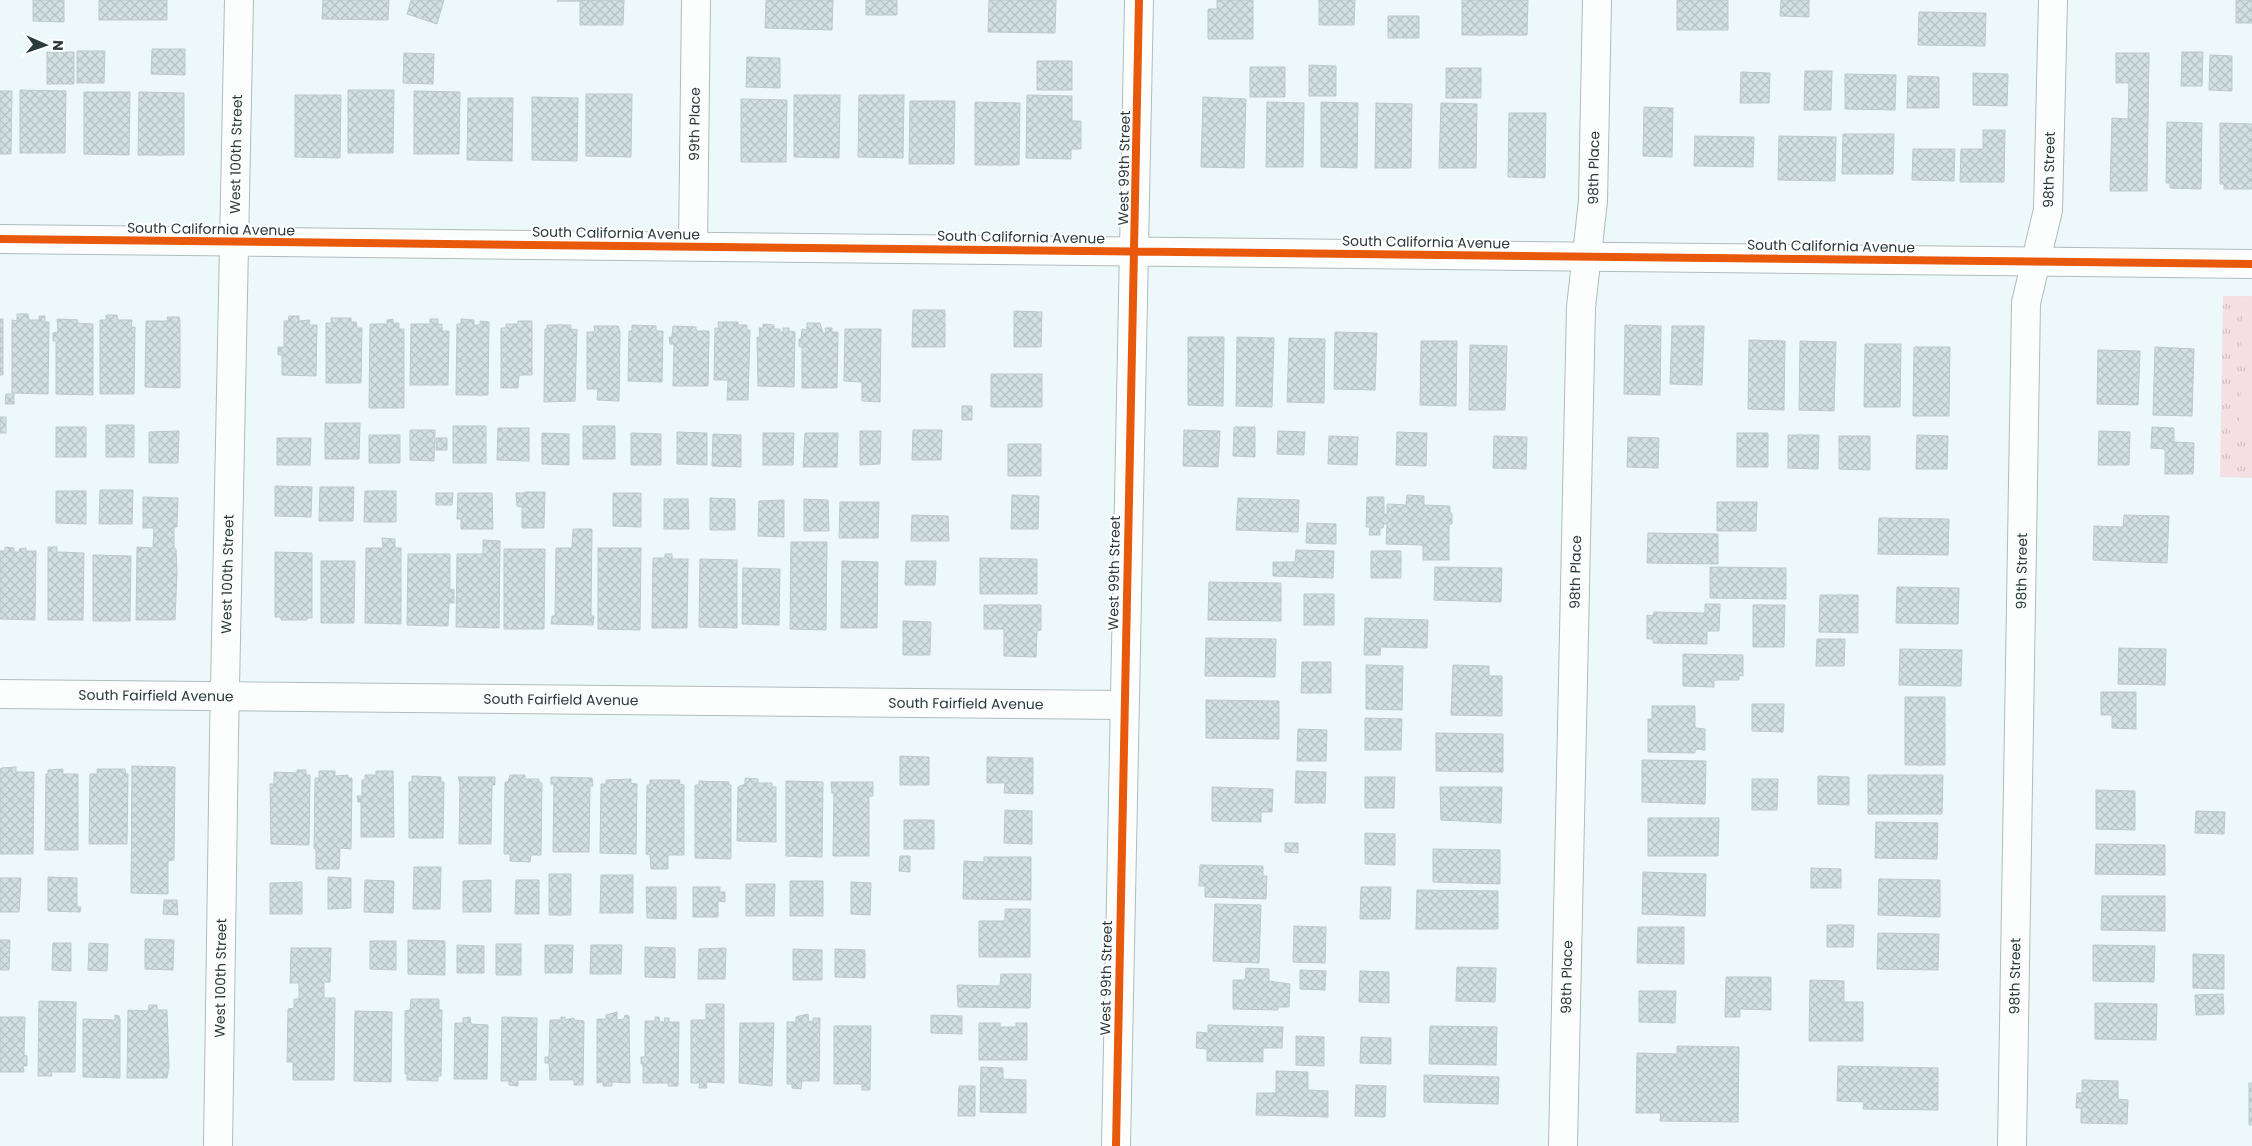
<svg xmlns="http://www.w3.org/2000/svg" width="2252" height="1146" font-family="Poppins,sans-serif">
	<defs>
		<pattern id="park-tufts" width="24" height="20" patternUnits="userSpaceOnUse" patternTransform="scale(1.25)"><rect width="24" height="20" fill="#f4dfe4"/><path d="M3 7l-1-3M5 7V3M7 7l1-3M15 17l-1-3M17 17v-4M19 17l1-3" fill="none" stroke="#d1c0c4"/></pattern>
		<pattern id="building-cross-hatch" width="8" height="8" patternUnits="userSpaceOnUse" patternTransform="scale(1.25)"><rect width="8" height="8" fill="#d3e0e1"/><path d="M0 0l8 8M0 8l8-8" fill="none" stroke="#b5c1c2"/></pattern>
	</defs>
	<rect width="100%" height="100%" fill="#ecf8f9"/>
	<!-- park -->
	<path fill="url(#park-tufts)" d="M2223,296h29v182l-32,-1z"/>
	<!-- pitch -->
	<path fill="#f4dfe4" d="M2242,313h10v49h-11z
		M2241,378h11v49h-12z"/>
	<!-- building -->
	<path fill="url(#building-cross-hatch)" stroke="#bdcacb" d="M33,0h31v22l-31,-1z
		M99,0h68v20h-68z
		M323,0h66l-1,20 -66,-1z
		M411,0h33l-7,24 -30,-10z
		M624,0l-1,25h-43v-24h-23z
		M766,0h67l-1,30 -67,-2z
		M866,0h31v15h-31z
		M989,0h67l-1,33 -67,-1z
		M1217,0h36v39h-45v-30h9z
		M1319,0h36l-1,25h-35z
		M1462,0h66l-1,35h-65z
		M1677,0h51v30h-51z
		M1781,0h28v17l-29,-1z
		M2236,0h16v23h-16z
		M1919,12l67,1 -1,33 -67,-1z
		M1388,16h31v22h-31z
		M152,49h33v26l-34,-1z
		M77,51h28l-1,32h-27z
		M47,52h27v32h-27z
		M2182,52h21l-1,34h-21z
		M404,53l30,1 -1,30 -30,-1z
		M2116,53h33l-2,138h-37l2,-73 16,1 1,-36h-13z
		M2210,55l22,1v35l-23,-1z
		M747,57l33,1v30l-34,-1z
		M1037,61h35v29h-35z
		M1309,65l27,1v30h-27z
		M1250,67h35v30h-35z
		M1446,68h35v30h-35z
		M1805,71h27l-1,39h-27z
		M1741,72l29,1 -1,30h-29z
		M1973,73l35,1 -1,32 -34,-1z
		M1845,74l51,1 -1,35 -50,-1z
		M1908,76l31,1v31h-32z
		M20,90l46,1 -1,62h-45z
		M348,90h46l-1,63h-45z
		M0,91h12l-1,63h-11z
		M414,91l46,1 -1,62h-45z
		M84,92h46l-1,63 -45,-1z
		M139,92l45,1v62h-46z
		M586,94h46l-1,63 -45,-1z
		M295,95h46l-1,63 -45,-1z
		M794,95h46l-1,63 -45,-1z
		M859,95h45l-1,63 -45,-1z
		M1027,95l45,1v25h9v28h-10v10l-45,-1z
		M532,97l46,1 -1,63 -45,-1z
		M1203,97l43,2 -2,69 -43,-1z
		M468,98h45l-1,63 -45,-1z
		M741,99l46,1 -1,62h-45z
		M910,101h45l-1,63h-45z
		M975,102l45,1 -1,62h-44z
		M1267,102l37,1 -1,64h-37z
		M1321,102l37,1 -1,65 -36,-1z
		M1376,103l36,1 -1,64h-36z
		M1441,103l36,1 -1,64h-37z
		M1644,107l29,1 -1,49 -29,-1z
		M1509,113h37l-1,65 -37,-1z
		M2167,122l35,1 -1,66 -31,-1v-5h-4z
		M2220,123l32,1v65h-28v-5h-4z
		M1983,130h22l-1,52h-44l1,-33h22z
		M1843,134h51l-1,40h-51z
		M1695,136l59,1 -1,30 -59,-1z
		M1779,136l57,1 -1,44 -57,-1z
		M1913,149h42l-1,32 -42,-1z
		M913,310h32v37h-33z
		M1014,311l28,1 -1,35h-27z
		M17,314h11l1,6h10v-4h6v6h4l-1,72 -36,-1v-73l5,1z
		M106,315h11l1,5h14l-1,7h4l-1,67h-34v-74h6z
		M289,316h10v5l11,-1 -1,5h8l-1,51 -34,-1v-20h-4v-8h6v-26h4z
		M167,317h12l1,4v67l-35,-1 1,-66h22z
		M331,318h20v4h5l1,6h5l-1,55h-35v-60h5z
		M0,319h3v56h-3z
		M57,319l21,1 -1,3 16,1v71l-37,-1v-53h-3v-8l5,-1z
		M393,319v4h6v6h5v79h-35l1,-84h17v-4z
		M430,319h8v6l4,-1v7h7l-1,54h-38l1,-61h19z
		M461,319l13,1v5h6v-4l9,1 -1,73h-32l1,-71h4z
		M518,321h14v54h-13l-1,13h-17v-60h5v-4h12z
		M718,322h20v3h9v5h3l-2,70h-21l1,-20h-14l1,-52h4z
		M807,323h13l3,10h3l-1,-5h7v4h6l-1,56h-35v-41h-3v-8h2l1,-10 5,1z
		M763,324l11,1v4h6v3h3v-4h6v3l6,1 -1,55 -36,-1 -1,-49h3l-1,-9h4z
		M547,325h24v5l6,-1 -2,72 -31,1 1,-73h2z
		M632,325l24,1v5h7l-1,51 -34,-1 1,-50h3z
		M1625,325l36,1 -1,69 -36,-1z
		M594,326h24l2,6 -1,69 -22,-1 1,-11h-11v-57h8z
		M673,326l23,1v4h13l-1,55h-35l1,-42h-4l-1,-7h3z
		M1672,326h32l-2,59 -32,-1z
		M845,329h36l-1,73 -18,-1v-19l-18,-1z
		M1335,332l42,1 -2,57 -41,-1z
		M1188,337h36l-1,69 -35,-1z
		M1237,337l37,1 -2,69 -36,-1z
		M1289,338l36,1 -1,64 -37,-1z
		M1749,340l36,1 -1,69 -36,-1z
		M1421,341h36l-1,65 -36,-1z
		M1800,341l36,1 -2,69 -35,-1z
		M1865,344h36l-1,63h-36z
		M1470,345l37,1 -2,64h-36z
		M1914,347h36l-1,69h-36z
		M2155,347l39,2 -2,67 -39,-1z
		M2098,350l42,1 -2,54 -41,-1z
		M991,374h51v33h-51z
		M6,394h8v10h-9z
		M962,406h10v14h-10z
		M0,417h6v16h-6z
		M325,423h35l-1,36h-34z
		M106,425h28v32h-28z
		M453,426h33v37h-33z
		M583,426h32v33h-32z
		M56,427h30v30h-30z
		M1234,427h21v30l-22,-1z
		M2152,427l22,1v14l20,1 -1,31h-28v-25l-14,-1z
		M498,428h31v33l-32,-1z
		M410,430h25l-1,31 -24,-1z
		M913,430h29l-1,30h-29z
		M1184,430l36,1 -2,36 -35,-1z
		M179,431l-1,32h-29v-31z
		M860,431h21l-1,33 -20,1z
		M1278,431l27,1 -1,23 -27,-1z
		M2099,431l31,1 -1,33h-31z
		M677,432l30,1v32l-30,-1z
		M1397,432l30,1 -1,33 -30,-1z
		M542,433l27,1v31l-27,-1z
		M631,433l30,1v31h-30z
		M763,433h31l-1,32h-30z
		M805,433h33l-1,34h-34z
		M1737,433h31v34h-31z
		M713,434l28,1v32l-29,-1z
		M369,435h31v28h-31z
		M1788,435h31l-1,34 -30,-1z
		M1917,435l31,1 -1,33h-31z
		M1329,436l29,1 -1,28 -29,-1z
		M1494,436l33,1 -1,32 -33,-1z
		M1839,436h31v34l-31,-1z
		M1628,437l31,1 -1,30 -31,-1z
		M277,438h34l-1,27h-33z
		M436,438h11v12h-11z
		M1008,444h33v32h-33z
		M275,486l37,1 -1,30 -36,-1z
		M320,487h34l-1,34h-34z
		M100,490h33l-1,34h-33z
		M56,491h30v33l-30,-1z
		M365,491h31v31h-32z
		M525,492h20l-1,36h-22v-21l-5,-1 -1,-13h8z
		M436,493h17l-1,12h-16z
		M458,493h34l1,36h-32v-10h-4z
		M613,493h28v34l-28,-1z
		M1012,495l27,1 -1,33h-27z
		M1407,495l17,1v9l26,1v7h2v11h-3v36h-26v-15l-37,-1 1,-20h-3l-1,4h-3v7h-11l1,-8h-4l1,-30h17v17h3v-10l19,1z
		M143,497l35,1 -1,29h-3v21l2,1 1,23 -2,48h-39l1,-73 16,1 1,-20h-11z
		M710,498l25,1v31h-25z
		M1238,498l61,2 -1,32 -62,-2z
		M664,499h24l1,30h-25z
		M804,499l24,1 1,31h-25z
		M784,500v37l-26,-1 1,-35z
		M840,502h39l-1,36h-39z
		M1717,502h40l-1,29h-39z
		M912,515l36,1 1,25h-38z
		M2124,515l45,1 -2,47 -74,-3 1,-34 29,1z
		M1879,518l70,1 -1,36 -70,-1z
		M1307,523l29,1v20l-30,-1z
		M573,529h19l-1,87h3l-1,9 -42,-1 1,-8h3l1,-68h16z
		M1648,533l70,1v30l-71,-1z
		M382,538l13,1v9h6v76l-36,-1 1,-75h17z
		M483,540l17,1 -1,87 -43,-1 1,-73h26z
		M791,542h36l-1,88 -36,-1z
		M5,547l9,1v4h5v-3l7,-1v3h10l-1,69 -35,-1v-68h5z
		M48,547h9v5l27,1 -1,67h-35z
		M598,548h43l-1,82 -42,-1z
		M504,549h41l-1,80h-40z
		M1296,550l38,1 -1,27 -60,-2v-14h22z
		M1371,551h30v27h-30z
		M275,552l37,1v65h-5v2h-26v-3h-6z
		M408,554h42v36l4,-1v14h-5l-1,23 -41,-1z
		M665,554h7v5h16l-1,69h-35l1,-70h12z
		M93,555l38,1 -1,65h-37z
		M980,558l57,1v35h-57z
		M700,559l37,1v68l-38,-1z
		M321,561h34l-1,62h-33z
		M842,561l36,1 -1,66h-36z
		M906,561h30l-1,24h-30z
		M1435,567l67,1 -1,34 -67,-2z
		M1710,567l76,1v31l-76,-1z
		M743,568l37,1 -1,56 -37,-1z
		M1209,582l72,1v38l-73,-1z
		M1897,587l62,1 -1,36 -62,-1z
		M1304,594h30v31h-30z
		M1820,595h38v38l-39,-1z
		M1705,604h15l-1,27h-12v13l-54,-1v-4h-6v-24l6,1 1,-4 51,1z
		M984,605h57v25l-4,1 -1,26 -32,-1v-27h-20z
		M1753,605h32l-1,42h-31z
		M1365,618l63,2 -1,28 -46,-1 -1,8h-16z
		M903,621l28,1 -1,33h-27z
		M1206,638l70,1 -1,38 -70,-1z
		M1817,639h28l-1,27h-28z
		M2119,648l47,1 -1,36 -47,-1z
		M1900,649l62,1 -1,36 -62,-1z
		M1683,654l60,1v21l-4,-1v5h-25v7l-31,-1z
		M1302,662h29v31h-30z
		M1366,665l37,1 -1,44 -36,-1z
		M1453,665l36,1v10h13v40l-51,-1z
		M2101,692h35v37l-24,-1v-13h-11z
		M1905,697h40v68h-40z
		M1206,700l73,1v38l-73,-1z
		M1752,704h32l-1,28 -31,-1z
		M1652,706h43v22l10,1v21l-10,-1v4l-47,-1v-33h4z
		M1365,718l37,1 -1,31h-36z
		M1298,729l29,1 -1,31h-29z
		M1436,733l67,1v38l-67,-1z
		M900,756l29,1v28h-29z
		M987,757l46,1v36l-29,-1 1,-10h-18z
		M1642,760l64,1 -1,43 -63,-2z
		M132,766l43,1 -1,93 -6,1v33l-37,-1z
		M16,767v5h18l-1,82h-33v-82l1,-4z
		M63,769v5h15v76h-33l1,-76h2v-4z
		M97,769h28l1,5h2l-1,70h-38l1,-70h7z
		M297,770h9v5h4l-1,70 -38,-1 -1,-60h4v-12l23,1z
		M319,771h16v5l13,-1v3h4l-1,71 -11,-1 -1,21h-23v-20l-2,-1 1,-70h4z
		M376,771h17l1,66h-33v-35h-3l-1,-6h5v-16h3v-5h11z
		M1296,771l30,1 -1,31h-30z
		M510,775h15v4h14v3l3,1 -1,72h-10l-1,7 -20,-1v-7h-6l1,-72h3z
		M1868,775h75l-1,39h-74z
		M412,776l29,1v5h3l-1,56h-34v-56h3z
		M1818,776l31,1v28l-31,-1z
		M458,777h37v8h-3l-1,59h-32l1,-60z
		M551,777l41,1 1,8h-3l-1,66h-36l1,-68h-3z
		M1365,777h30l-1,31h-29z
		M745,778l13,1v4h14v4h4v55l-39,-1 1,-54 7,-3z
		M631,779v4l6,1 -1,70 -36,-1 1,-69h5v-4z
		M1752,779h26l-1,31h-25z
		M650,780h30l-1,4 5,1v70h-16v14h-17l-1,-14 -4,-1 1,-69h3z
		M699,781l30,1v3h2v74l-36,-1v-73h4z
		M786,781l37,1 -1,75 -36,-1z
		M831,782h42v14h-4v60h-36l1,-63h-2z
		M1212,787l61,2 -1,23h-11v10l-49,-1z
		M1440,787h62l-1,36 -60,-3z
		M2096,790l39,1v39l-39,-1z
		M1005,810l27,1v33l-28,-1z
		M2196,811l29,1 -1,22 -29,-1z
		M1648,818h71l-1,38h-70z
		M904,820h30v29h-30z
		M1876,822l62,1 -1,36 -62,-1z
		M1365,833l30,1v31l-30,-1z
		M1285,843h13v10l-13,-1z
		M2096,844l69,1v30l-70,-1z
		M1433,849l67,1v34l-67,-2z
		M900,856h10v16l-11,-1z
		M984,857h47v43l-68,-1 1,-38 20,1z
		M1200,865l63,1v10h4l-1,23 -61,-2v-11h-6z
		M414,867h27l-1,42h-27z
		M1811,868l30,1v19h-30z
		M1643,872l63,2 -1,42 -63,-2z
		M549,874h22v41h-22z
		M601,875h32v38h-33z
		M48,877l29,1v29h4l-1,5 -32,-1z
		M328,877l23,1v30l-23,1z
		M0,878h21l-2,34h-19z
		M1879,879l61,1v37l-62,-2z
		M365,880l29,1 -1,32 -29,-1z
		M491,880v32h-28v-31z
		M516,880h23v34h-24z
		M790,881h33v35h-33z
		M302,882v32h-32v-31z
		M851,882l20,1 -1,32 -19,-1z
		M746,884h29l-1,32h-28z
		M646,887h30v32l-29,-1z
		M693,887h27v5h5v10l-7,-1v16h-25z
		M1361,887h30l-1,32h-30z
		M1417,890l81,1v38h-82z
		M2102,896h63v35l-64,-1z
		M164,900h13l1,15 -15,-1z
		M1215,904l46,1 -2,58 -46,-2z
		M1005,909h25v48h-51v-36h26z
		M1827,925h27l-1,22h-26z
		M1294,926l32,1 -1,36 -32,-1z
		M1638,927h46v37l-47,-1z
		M1878,933l61,1 -1,36 -61,-1z
		M145,939l29,1 -1,30 -28,-1z
		M0,940h10l-1,30h-9z
		M408,940l37,1v34l-37,-1z
		M370,941h26v29l-26,-1z
		M53,943h18v28l-19,-1z
		M89,943l19,1 -1,27 -19,-1z
		M496,944h25v31h-25z
		M457,945l27,1v27h-27z
		M545,945h28l-1,28h-27z
		M591,945h31l-1,29h-31z
		M2093,945l62,1 -1,36 -61,-1z
		M645,947l30,1v30l-30,-1z
		M291,948h40l-1,34h-6v16h11l-1,82h-41v-18h-6l1,-53 6,-1v-9h5v-16h-9z
		M726,948l-1,31h-27l1,-30z
		M793,949l29,1v30h-29z
		M835,949l30,1v28l-30,-1z
		M2193,954l31,1v34l-31,-1z
		M1457,967l39,1 -1,34 -39,-1z
		M1246,968l23,1v12l21,3 -1,23h-11v3l-45,-1v-29h12z
		M1300,970l26,1 -1,19 -25,-1z
		M1360,971l29,1v31l-30,-1z
		M1001,974h30l-1,34 -72,-1 -1,-22 43,1z
		M1726,977h45v33l-31,-1v8h-15z
		M1810,980l34,1v21h19v39h-54z
		M1639,991h37l-1,32 -36,-1z
		M2223,994l1,20 -28,1 -1,-20z
		M411,999h28v11h3l-1,66h-3v5l-31,-1v-6h-2v-63l5,-1z
		M39,1001l37,1 -1,70h-24l1,4h-14z
		M2095,1003l62,1 -1,36 -61,-1z
		M706,1004h18v79l-18,-1 1,6h-8l1,-5h-9v-63h15z
		M149,1005h8v5h10l2,56 -2,12h-40l1,-68 20,1z
		M355,1011l37,1 -1,70 -37,-1z
		M617,1012v8l7,-1 1,-4 4,1 1,67 -18,-1v4h-9v-4l-6,1v-64h9v-4z
		M808,1014l1,8 4,-1v-3h7l-1,63h-17l-1,8 -9,-1v-4h-5v-62h9v-5z
		M115,1015l4,1 1,3v59l-37,-1v-58l32,1z
		M931,1015l31,1v18l-31,-1z
		M0,1017h25l-1,38 3,1v10h-4l1,6h-24z
		M470,1017l1,7 17,1 -1,54h-33l1,-56h8v-5z
		M502,1017l35,1 -1,62h-18v6l-9,-1v-4h-8z
		M561,1017h4v3l9,-2v2l10,1 -1,64h-9v-5h-24l-1,-17h-4v-6h4l1,-37h11z
		M655,1017h4l1,5h5l-1,-4h5v4h10l-1,64h-10l1,-3h-26v-19h-2v-7h4v-36h10z
		M740,1023h34l-2,63 -33,-3z
		M979,1023h21v4h16v-4h11v37h-48z
		M1208,1025l75,2 -1,21h-19v14l-56,-1v-12l-11,-1 1,-16 11,1z
		M834,1026h37l-1,64h-8v-6h-28z
		M1430,1026l67,1 -1,38 -67,-1z
		M1296,1036l28,1v29l-28,-1z
		M1361,1037l30,1v26l-31,-1z
		M1677,1046l62,1 -1,75 -78,-1 1,-8h-25l1,-60 40,1z
		M1838,1066l100,2v42l-75,-1 1,-7 -27,-1z
		M981,1067l22,1v11l23,1v33l-46,-1z
		M1276,1071l32,1v18l20,1v26l-72,-2 1,-22h19z
		M1424,1075l75,2 -1,27 -74,-2z
		M2082,1080l36,1v18l10,1 -1,24 -46,-1v-15h-5l1,-15h5z
		M2249,1083h3v42h-3z
		M1356,1085l30,1 -1,31 -30,-1z
		M959,1086h16v30h-17z"/>
	<g fill="none" stroke-linecap="round" stroke-linejoin="round">
		<!-- street casing -->
		<g stroke="#b0bcbd" stroke-width="30">
			<g id="street">
				<path d="M0,239l2252,25"/>
				<path id="s1" d="M693,246l3,-246"/>
				<path id="s2" d="M0,694l1123,11"/>
				<path id="s3" d="M218,1146l6,-409 15,-737"/>
				<path id="s4" d="M1563,1146l18,-839 12,-106 4,-201"/>
				<path id="s5" d="M2012,1146l14,-843 22,-93 5,-210"/>
			</g>
		</g>
		<!-- secondary casing -->
		<g stroke="#b0bcbd" stroke-width="30">
			<path id="secondary" d="M1116,1146l23,-1146"/>
		</g>
		<!-- street -->
		<use href="#street" stroke="#fcfefe" stroke-width="28"/>
		<!-- secondary -->
		<use href="#secondary" stroke="#fcfefe" stroke-width="28"/>
		<!-- cycleway casing -->
		<g stroke="#fff" stroke-width="11">
			<path id="cycleway" d="M0,239l2252,25
				M1116,1146l23,-1146"/>
		</g>
		<!-- cycleway -->
		<use href="#cycleway" stroke="#e8590c" stroke-width="8"/>
	</g>
	<g text-anchor="middle" stroke-width="4" stroke-linejoin="round" paint-order="stroke">
		<!-- street labels -->
		<g font-size="14" fill="#2b3a3b" stroke="#fff">
			<text dy="5" stroke="none"><textPath href="#s1" startOffset="122">99th Place</textPath></text>
			<text dy="5" stroke="none"><textPath href="#s3" startOffset="992">West 100th Street</textPath></text>
			<text transform="translate(1124 168) rotate(-89)" y="5">West 99th Street</text>
			<text dy="5" stroke="none"><textPath href="#s4" startOffset="979">98th Place</textPath></text>
			<text dy="5" stroke="none"><textPath href="#s5" startOffset="979">98th Street</textPath></text>
			<text transform="translate(211 229) rotate(1)" y="5">South California Avenue</text>
			<text transform="translate(616 233) rotate(1)" y="5">South California Avenue</text>
			<text transform="translate(1021 237) rotate(1)" y="5">South California Avenue</text>
			<text transform="translate(1426 242) rotate(1)" y="5">South California Avenue</text>
			<text transform="translate(1831 246) rotate(1)" y="5">South California Avenue</text>
			<text dy="5" stroke="none"><textPath href="#s5" startOffset="575">98th Street</textPath></text>
			<text dy="5" stroke="none"><textPath href="#s3" startOffset="572">West 100th Street</textPath></text>
			<text transform="translate(1114 573) rotate(-89)" y="5">West 99th Street</text>
			<text dy="5" stroke="none"><textPath href="#s4" startOffset="574">98th Place</textPath></text>
			<text dy="5" stroke="none"><textPath href="#s2" startOffset="156">South Fairfield Avenue</textPath></text>
			<text dy="5" stroke="none"><textPath href="#s2" startOffset="561">South Fairfield Avenue</textPath></text>
			<text dy="5" stroke="none"><textPath href="#s2" startOffset="966">South Fairfield Avenue</textPath></text>
			<text dy="5" stroke="none"><textPath href="#s5" startOffset="170">98th Street</textPath></text>
			<text dy="5" stroke="none"><textPath href="#s3" startOffset="168">West 100th Street</textPath></text>
			<text transform="translate(1106 978) rotate(-89)" y="5">West 99th Street</text>
			<text dy="5" stroke="none"><textPath href="#s4" startOffset="169">98th Place</textPath></text>
		</g>
	</g>
	<!-- north arrow -->
	<g transform="translate(45 45) rotate(92)" stroke="#ffffff" stroke-width="4" paint-order="stroke">
	<path d="M0-4L9 19L0 12L-9 19Z" fill="#2b3a3b"/>
	<text y="-8" font-size="14" font-weight="bold" text-anchor="middle" fill="#2b3a3b">N</text>
	</g>
</svg>
